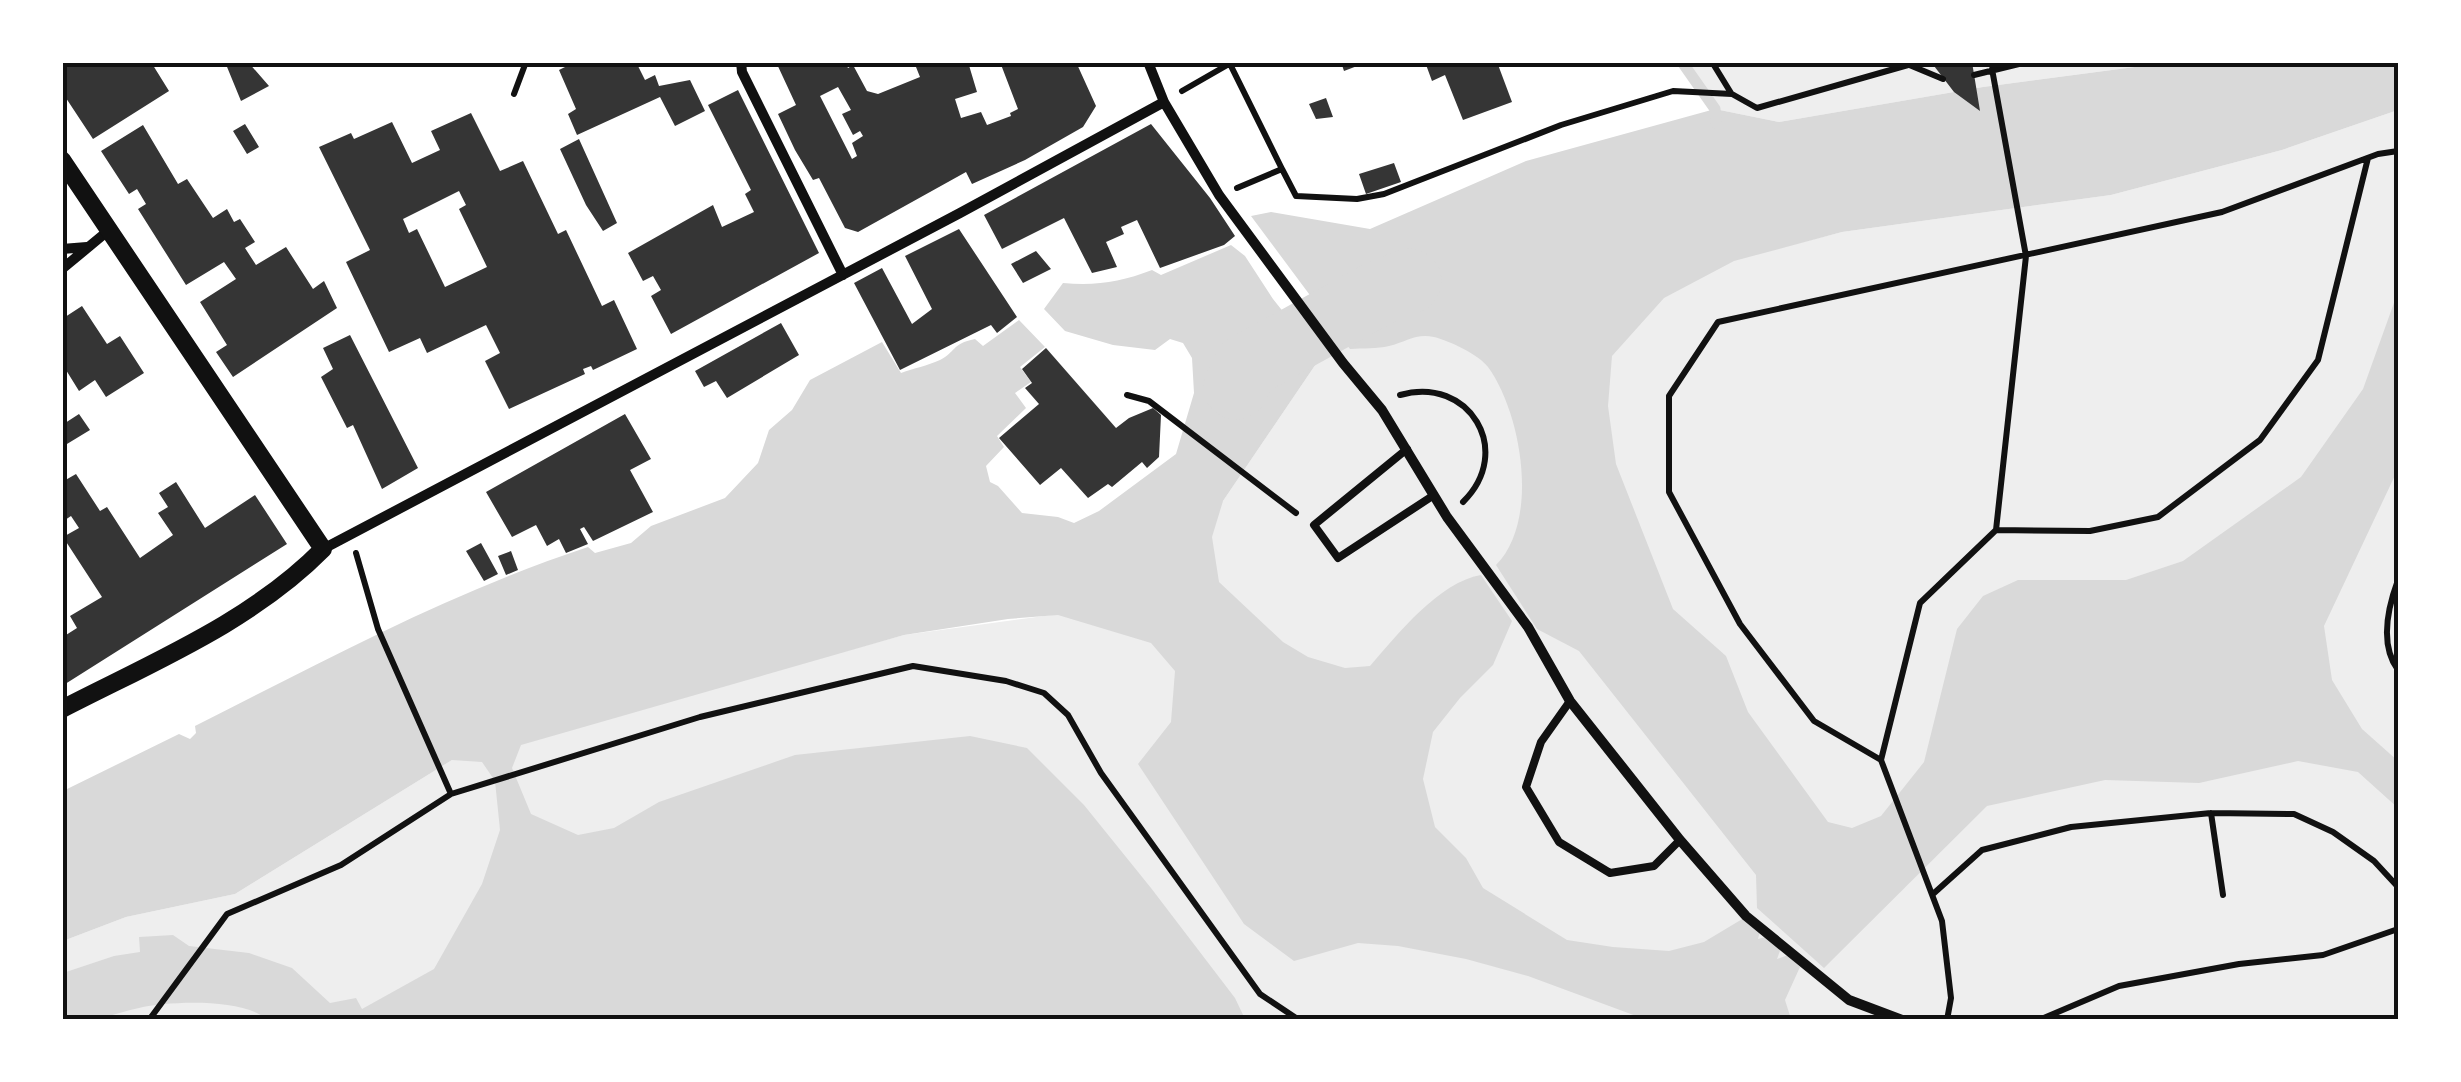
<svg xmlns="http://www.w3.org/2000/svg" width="2461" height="1082" font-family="Manrope,sans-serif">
	<rect width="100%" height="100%" fill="#fff"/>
	<!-- green -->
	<path fill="#eee" d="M1682,63h483l-182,24 -204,35 -64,-13z
		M2398,110v909l-2335,1v-79l63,-24 109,-23 217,-134 452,-125 155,-21 164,-113 97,-143 61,-38 353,-60 108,-28 269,-37 171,-45z"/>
	<!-- water -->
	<path fill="#d9d9d9" d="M2165,63h233v47l-116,40 -171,45 -269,37 -108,29 -70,37 -52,58 -4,50 8,58 57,145 53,47 22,56 80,110 24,6 29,-12 43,-54 33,-133 26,-33 35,-16h108l57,-19 118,-84 62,-88 32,-89 3,-34v203l-74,157 8,54 30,49 36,32v47l-40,-36 -60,-11 -99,22 -94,-3 -118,26 -163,162 -67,-60 -1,-33 -177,-224 -42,-22 -41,-64c44,-44 26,-151 -8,-198 -9,-12 -38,-26 -54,-30 -18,-4 -28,5 -45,9 -12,3 -26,2 -39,3l-99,-133 20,-4 99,17 156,-68 189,-52 64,13 204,-35z
		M1231,245l14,11 28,43 47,59 -97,143 -11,36 7,45 64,60 25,15 37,11 25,-2c27,-31 69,-84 111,-91l31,46 -19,44 -33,33 -27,34 -10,47 12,48 31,31 17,30 84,52 46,7 56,4 35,-9 45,-27 12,12 -3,12 11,-3 12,12 -4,11 11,-4 12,12 -15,33 6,19 -144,1 -119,-44 -62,-17 -68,-13 -40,-3 -64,18 -50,-37 -106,-160 33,-42 4,-51 -24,-28 -93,-28 -50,4 -104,16 -383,110 -9,23 19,46 47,21 36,-7 45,-26 136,-47 175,-19 57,12 57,57 67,83 84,110 10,21 -977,1c-24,-22 -98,-19 -129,-12 -15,3 -30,9 -45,11 -10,2 -21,0 -31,0v-46l51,-17 26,-4 -1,-15 34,-2 16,11 60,7 43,15 38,35 26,-5 6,11 72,-40 48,-85 18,-54 -5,-49 -13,-19 -30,-2 -217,134 -109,23 -63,24v-150l116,-57 11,5 6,-6 -1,-7c131,-66 254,-133 393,-179l7,6 36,-10 20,-17 74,-28 33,-35 11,-33 23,-20 18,-30 72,-38 19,31c13,-5 26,-7 39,-13 16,-8 11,-16 35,-21l8,7 36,-26 26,27 -25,20 11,15 -16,11 11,15 -29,28 7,11 -18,19 4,16 8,4 24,27 36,4 16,6 25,-12 77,-57 18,-61 -2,-35 -9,-15 -13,-4 -15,11 -42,-5 -48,-14 -21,-22 19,-26c33,3 58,-1 89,-13l9,5z"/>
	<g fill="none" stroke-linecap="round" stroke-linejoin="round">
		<!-- stream -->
		<path stroke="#d9d9d9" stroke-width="11" d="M1682,62l33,47 1,14"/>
		<!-- river -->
		<path stroke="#d9d9d9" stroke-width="65" d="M1236,387l9,-20 134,-74 30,-12"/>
	</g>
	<!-- building -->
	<path fill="#353535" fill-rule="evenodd" d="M62,62h89l18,29 -76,48 -31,-47z
		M225,62h23l21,24 -28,15z
		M575,62h61l9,18 10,-5 4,11 31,-6 15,31 -30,15 -15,-29 -83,38 -9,-21 8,-5 -17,-39z
		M776,62h69l3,6 5,-3 14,26 11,3 42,-17 -4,-10 17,-5h35l9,30 -22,7 6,19 20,-6 6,13 24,-9 -1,-3 8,-4 -18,-47h76l20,44 -13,21 -58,33 -53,24 -6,-12 -108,60 -13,-4 -26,-50 -6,2 -18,-30 -17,-36 18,-9zM838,87l13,23 -9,4 11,21 7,-4 3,5 -11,7 5,13 -5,3 -32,-63z
		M1341,62h24v1l-21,8z
		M1425,62h72l15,40 -49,18 -18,-45 -13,6z
		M1931,62h41l8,49 -26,-19z
		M738,90l81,163 -148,81 -20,-38 10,-6 -8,-14 -10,5 -15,-28 85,-48 9,22 32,-15 -9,-18 6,-4 -43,-85z
		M1326,98l7,19 -17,2 -7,-15z
		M471,113l29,58 23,-10 35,73 8,-4 36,76 12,-6 23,49 -44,21 -2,-4 -8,3 2,5 -76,35 -24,-48 15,-8 -14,-28 -59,28 -7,-15 -31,14 -43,-90 24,-12 -51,-103 32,-14 3,6 38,-17 20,41 28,-13 -9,-19zM459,191l7,14 -7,4 28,58 -42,20 -28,-58 -8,4 -6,-14z
		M245,124l14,23 -12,7 -14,-23z
		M1151,124l59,74 25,38 -11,9 -64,23 -23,-48 -16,7 3,7 -18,8 11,25 -25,6 -28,-55 -62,31 -18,-34z
		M143,125l35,59 9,-5 26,39 14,-9 7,13 6,-3 15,23 -10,6 11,17 30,-18 27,42 11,-8 13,27 -104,69 -17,-25 11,-7 -27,-43 36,-23 -12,-17 -38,23 -48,-76 8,-5 -9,-15 -8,5 -28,-43z
		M579,139l38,84 -14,8 -17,-26 -26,-56z
		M1394,163l7,19 -35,12 -7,-20z
		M959,229l58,88 -20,16 -6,-8 -91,45 -46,-87 28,-15 30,56 20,-15 -27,-53z
		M1036,251l15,18 -28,14 -12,-19z
		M82,306l25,38 13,-8 24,37 -38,24 -11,-17 -16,11 -13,-21 -4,2v-53z
		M781,323l18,32 -72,43 -11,-17 -12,6 -9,-16z
		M350,335l68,133 -36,21 -29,-64 -6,3 -26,-51 12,-8 -10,-21z
		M1046,348l70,80 13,-10 24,-10 8,7 -2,42 -12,11 -5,-6 -30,25 -4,-3 -20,14 -27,-30 -21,17 -41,-47 40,-34 -14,-16 7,-5 -10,-14z
		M79,414l11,16 -28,17v-22z
		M625,414l26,45 -21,11 23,42 -60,29 -9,-14 -4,2 8,15 -22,9 -7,-14 -12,7 -11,-21 -24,12 -26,-45z
		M76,474l24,37 7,-4 33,51 33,-23 -15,-22 10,-6 -9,-14 17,-11 29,46 50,-33 32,49 -225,142v-57l4,6 11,-7 -7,-12 32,-19 -39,-60 16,-9 -8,-12 -6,4 -3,-3v-35z
		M481,543l17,31 -14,7 -18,-30z
		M511,551l7,19 -12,5 -8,-19z"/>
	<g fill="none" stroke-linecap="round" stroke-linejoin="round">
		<!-- path -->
		<path stroke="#111" stroke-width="6" d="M1229,62l53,107
			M1712,62l19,31
			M1907,64l36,15
			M1974,75l53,-13
			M1182,91l47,-27
			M514,94l12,-32
			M1237,188l45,-19 14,27 61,3 27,-5 177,-69 112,-34 59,3 25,14 151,-43
			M1127,395l22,6 147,112
			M1400,395c69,-20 115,56 63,107
			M1996,530l94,1 68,-14 102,-77 58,-80 50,-202
			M356,553l22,76 73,165
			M2398,580c-10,27 -19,64 0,90
			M1881,760l-67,-39 -74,-97 -71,-132v-96l49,-74 504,-110 156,-58 20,-3
			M2211,813l12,82
			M1933,894l49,-44 89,-23 140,-14 83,1 39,18 41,29 24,26
			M149,1020l78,-106 114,-49 110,-71 249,-77 213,-51 93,15 38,12 24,22 33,58 159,221 39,26
			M1947,1020l4,-22 -9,-77 -61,-161 39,-157 76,-73 30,-274 -34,-187
			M2039,1020l80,-34 120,-22 84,-9 75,-26"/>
		<!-- service -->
		<path stroke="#111" stroke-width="8" d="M1407,449l-93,76 24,33 96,-63
			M1570,701l-29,41 -15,45 33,55 51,31 44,-7 26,-26"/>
		<!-- minor -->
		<path stroke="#111" stroke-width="10" d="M741,62l1,10 101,203
			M1148,62l16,40 55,93 124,168 39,47 65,107 81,110 42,74 110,139 66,76 103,84 53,20
			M62,249l25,-2
			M62,269l47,-39
			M323,549l637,-336 204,-111"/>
		<!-- tertiary -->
		<path stroke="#111" stroke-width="18" d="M62,160l261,389c-72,73 -170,113 -261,160"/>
	</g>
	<!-- border -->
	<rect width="2461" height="1082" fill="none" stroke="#ffffff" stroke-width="130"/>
	<rect x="65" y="65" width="2331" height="952" fill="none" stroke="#111" stroke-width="4"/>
</svg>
